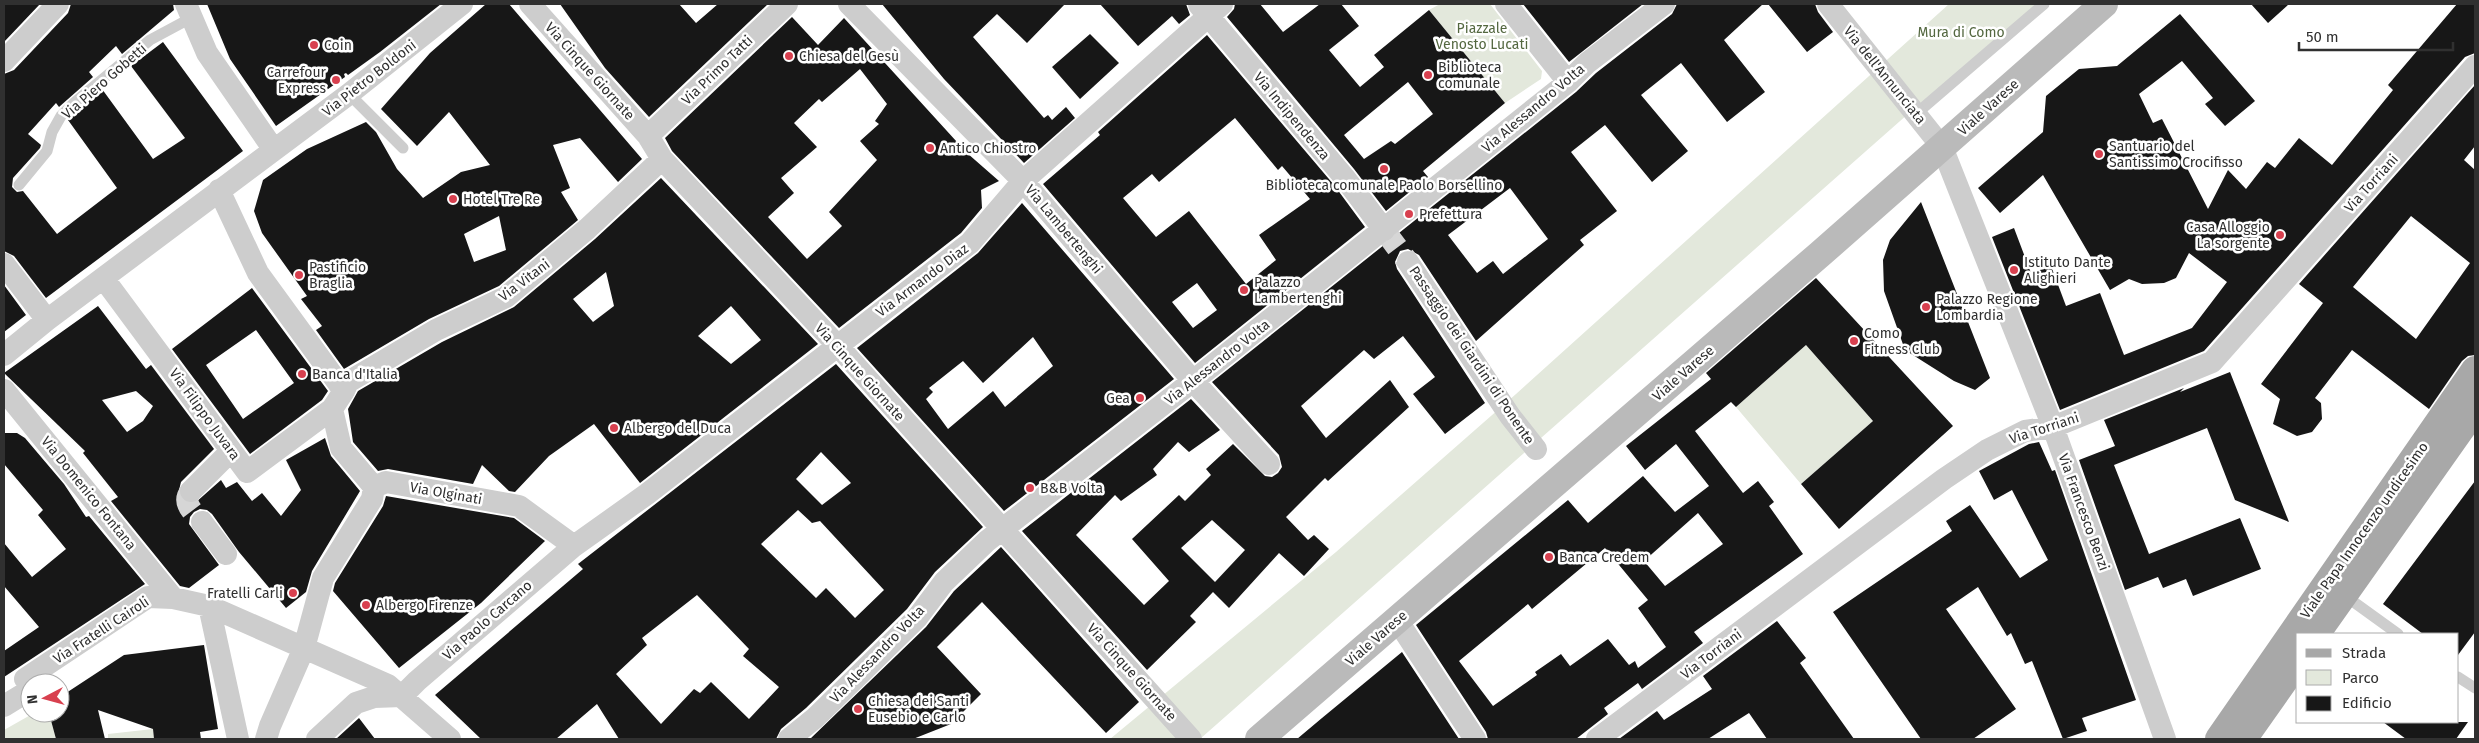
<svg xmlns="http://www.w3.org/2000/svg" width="2479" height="743" font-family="'Fira Sans',sans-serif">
	<rect width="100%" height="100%" fill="#fff"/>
	<!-- green -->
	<path fill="#e3e8dc" d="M1440,4h50l52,67 -1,8 -36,24 -76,-93z
		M1949,4h90l-131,110 -708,625h-90l226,-187 180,-158z
		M1806,345l67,76 -72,63 -65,-77z
		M34,713h15l7,26h-52v-9z
		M153,729l1,10h-46v-5z"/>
	<!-- building -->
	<path fill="#171717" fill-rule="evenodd" d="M4,4h36l-36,38z
		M71,4h102l1,6 -52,44 -6,-8 -27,26 4,5 -34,30 -3,-4 -28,31 13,11 -1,3 -27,30 -1,9 5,5 6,-1 34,43 60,-46 -49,-68 34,-31 51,70 32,-21 -54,-72 32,-24 80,109 -197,147 -32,-42 -10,-5v-177l10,-4 54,-57z
		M207,4h234l-61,48 -32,23 -2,-2 -2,1 1,3 -69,49 -46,-67z
		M486,4h23l133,155 -24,23 -38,-44 -27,7 17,43 -9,4 17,28 -79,66 -70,33 -85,50 -28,-39 6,-4 -21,-27 6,-3 -45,-63 -8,-22 9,-31 44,-31 59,-27 10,10 21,37 26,29 38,-26 29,-7 -41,-53 -32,34 -36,-37 49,-56zM499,216l7,34 -32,12 -10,-28z
		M560,4h119l17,19 22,-19h50l-119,113 -44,-49z
		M882,4h183l-38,39 -30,-29 -24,23 71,81 4,-3 4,5 14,-13 9,11 -51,45 -80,-84z
		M1100,4h86l4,11 -11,9 -7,-8 -34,30z
		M1235,4h25l23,28 37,-28h21l18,22 -30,24 31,37 24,-20 -10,-12 55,-45 76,93 -82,68 5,6 -42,34 -32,-42 -127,-152 7,-8zM1408,82l25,32 -38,30 -4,-3 -27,18 -20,-24z
		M1523,4h120l-74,58z
		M1677,4h86l-39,36 41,52 -38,30 -46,-59 -40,32 47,56 -36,31 -47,-57 -34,27 46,59 -37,29 4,5 -108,96 -57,-86 -11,-6 -8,2 -5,11 2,7 88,134 -40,31 -32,-40 22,-17 -32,-41 -29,23 -10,-9 -63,56 25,32 64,-58 19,27 -81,74 -3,-3 -39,39 22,23 6,-5 15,14 -25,27 -25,-23 -50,55 -16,-16 -23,24 6,6 -49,48 -125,-139 169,-132 29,31 -31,22 -11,-10 -25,27 4,6 -36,26 -6,-6 -39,40 68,70 25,-24 -37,-42 47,-44 6,6 26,-26 -5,-6 27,-25 32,32 7,1 6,-4 4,-6 -3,-12 -67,-73 364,-290 20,-19 76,-59zM1510,188l38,51 -45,35 -10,-13 -16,12 -29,-38zM1212,520l33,30 -30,32 -34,-34z
		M1768,4h47l3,8 15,20 -26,20z
		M2251,4h38l-21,19z
		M2457,4h18v49l-10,4 -261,294 -144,59 -68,-173 22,-9 17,45 20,-7 15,40 34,-13 24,62 68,-27 35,-46 -38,-29 -13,25 -12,5 -22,1 -13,-5 -19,11 -67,-115 -43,38 -22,-25 65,-56 3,-36 33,-27 38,-3 63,-52 75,87 -30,25 -20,-22 8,-6 -31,-37 -43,33 14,29 9,-4 46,90 20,-39 18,19 21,-27 8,6 24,-30 33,27 61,-75 -5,-5z
		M792,17l26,28 26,-27 123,135 32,28 -18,9 1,18 -21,25 -122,95 -167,-177 -7,-13zM860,69l27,35 -12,17 4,3 -19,17 17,19 -48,52 13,14 -35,33 -39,-42 26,-24 -13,-15 36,-31 -23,-24 25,-24 3,3z
		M1090,34l29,29 -39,36 -28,-32z
		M1207,35l127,150 31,42 -170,136 -152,-179 57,-49 -2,-3zM1235,118l43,52 4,-4 28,33 -51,36 17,25 -30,24 -57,-73 -33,26 -33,-39 29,-24 7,8zM1197,283l20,27 -24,18 -21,-26z
		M2475,85v61l-11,14 11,10v185l-7,1 -6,5 -33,48 -77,-59 -37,48 6,5 1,16 -10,13 -15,4 -24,-12 7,-25 -19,-15 62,-81 -24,-19zM2411,216l59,47 -54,76 -63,-52z
		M661,178l157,166 -178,139 -46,-59 -45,32 -34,36 -6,-1 -27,-26 -9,19 -85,-15 -10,2 -25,-29 -5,-33 10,-18 84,-49 72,-35 81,-68zM606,272l8,34 -21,16 -20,-23zM731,306l30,34 -30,24 -33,-28z
		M1921,202l69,176 -15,12 -21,-9 -49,-31 -21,-59 -1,-31 7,-20z
		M1022,203l152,176 -170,132 -147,-163 121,-95zM1033,337l20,29 -48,41 -12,-16 -45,38 -22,-30 7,-7 -4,-4 34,-27 20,22z
		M1816,278l137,148 -114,103 -38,-45 72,-63 -67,-76 -70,62 -5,-5 -36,29 48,62 15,-12 16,21 -5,4 34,48 -109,78 9,11 -61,46 -4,-6 -34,25 4,6 -32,25h-88l-2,-7 -70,-107 152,-125 20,23 55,-47 32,36 34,-26 -33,-42 -31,26 -19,-24 85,-67 -5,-6zM1698,513l25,31 -58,42 -21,-25zM1605,548l43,52 -10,8 28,39 -28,21 -3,-7 -6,4 -21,-26 -38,27 -9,-12 -26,18 2,3 -44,31 -34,-45 69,-57 4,5z
		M4,285l22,30 -22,17z
		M252,288l76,103 -6,9 -72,54 -78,-105zM256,330l38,53 -51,36 -37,-54z
		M98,306l48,63 5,-4 63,84 -33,33 -3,12 4,7 6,3 7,-1 26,-23 5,8 11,-6 15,19 10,-8 19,23 20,-26 -15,-30 39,-22 6,18 29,35 -48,80 -6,21 -20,16 -47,-56 -27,-38 -5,-4 -7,-1 -6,3 -4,5 -1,7 30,41 -30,23 -9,-2 -69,-85 7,-4 -35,-44 2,-2 -81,-78zM136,391l17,15 -10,15 -16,11 -25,-32z
		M836,364l147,163 -48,45 -28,37 -101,99 -25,21 -5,10h-157l-22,-35 -41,35h-75l-46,-44 148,-126 -5,-5zM821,452l30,31 -29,22 -26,-26zM798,510l14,13 8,-2 64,69 -29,28 -29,-30 -10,10 -55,-54zM697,595l52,54 -6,7 36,31 -30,32 -38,-37 -11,11 -6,-4 -33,35 -45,-50 31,-29 -5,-7z
		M2230,372l59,150 -54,-22 -28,-72 -93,37 35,89 91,-36 21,51 -68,27 -7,-17 -23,9 -5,-11 -33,13 -46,-130 36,-14 -11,-26 80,-32 -4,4z
		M4,433h13l8,5 39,46 22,33 3,-1 56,68 -141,93v-26l35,-24 -35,-41v-43l28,34 34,-28 -28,-34 5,-5 -39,-46z
		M2039,442l13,29 3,-1 81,230 -54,18 5,13 -24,8 -31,-78 -7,3 -14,-31 -4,3 -29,-49 -32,22 70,100 -43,30h-52l-88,-127 119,-81 -6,-10 24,-16 50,73 28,-18 -36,-70 -18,10 -15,-29 50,-27z
		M2475,481v151l-17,23v-21h-35l-40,-30z
		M386,496l128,22 31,23 -64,62 -82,65 -66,-77 2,-8 48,-77z
		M1001,547l138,155 -33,31 -124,-131 -45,45 44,47 -30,30 -38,15h-103l116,-112 28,-36z
		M1777,621l29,37 -6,5 54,76h-87l-18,-26 -41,26h-89l38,-28 7,9 48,-31 -9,-13z
		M204,645l14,84 -18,3 1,7h-47l-1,-10 -55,-19 7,29h-49l-7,-26h11v-16l64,-42z
		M1402,652l57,87h-162l25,-21z
		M359,718l16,21h-39z
		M2383,722h85l-12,17h-50z"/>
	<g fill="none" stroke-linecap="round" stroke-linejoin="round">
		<!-- street-tunnel -->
		<path stroke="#d6d6d6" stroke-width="22" stroke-dasharray="22 11" stroke-linecap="butt" d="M1384,230l24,32
			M191,491c-10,12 3,22 11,31"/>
		<!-- lane -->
		<path stroke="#cdcdcd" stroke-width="11" d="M349,94l54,54
			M1917,113l127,-109
			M19,185l28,-34 5,-19 9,-16 14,-14 75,-62 41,-22
			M2344,595l54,39
			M2458,677l17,11"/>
		<!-- street -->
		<path stroke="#cdcdcd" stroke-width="22" d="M186,4l21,49 67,97
			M530,4l118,132 14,23 175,186 354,394
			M849,4l174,177 170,200 76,83
			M1506,4l62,78
			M1828,4l114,143 111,280 112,312
			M1199,5l145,172 40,53
			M4,61l54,-57
			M648,136l139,-132
			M1408,262l102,154 26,33
			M4,264l43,56
			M104,279l143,193 85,-63 12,-18 -86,-118 -39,-83
			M4,355l43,-35 302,-226 113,-90
			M4,390l169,208
			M344,391l4,-9 88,-52 70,-33 81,-68 75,-70
			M374,487l12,-5 133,24 55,40 73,-52 323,-251 53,-62 199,-177
			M191,491l40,-40
			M202,522l24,32
			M209,606l29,133
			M1397,620l78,119
			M25,679l123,-82 25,1 36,8 179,79 62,54
			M402,696l15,-15 157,-135
			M4,706l26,-16
			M266,739l4,-13 34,-78 19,-70 49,-79 2,-12 -33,-39 -9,-39
			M317,739l39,-36 18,-6 28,-1
			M789,739l26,-21 102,-100 27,-36 43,-41 206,-160 375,-299 19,-19 77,-59
			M1597,739l347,-260 43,-29 38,-19 28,-4 159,-65 263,-296"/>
		<!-- secondary -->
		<path stroke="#bababa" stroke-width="28" d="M1259,739l560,-484 285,-251"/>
		<!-- primary -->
		<path stroke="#a8a8a8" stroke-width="28" d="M2316,634l159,-225
			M2219,739l256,-369
			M2243,739l55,-78"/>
	</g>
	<!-- markers -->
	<g fill="#d8404f" stroke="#fff" stroke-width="2">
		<circle cx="314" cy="45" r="5"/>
		<circle cx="789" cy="56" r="5"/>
		<circle cx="1428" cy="75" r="5"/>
		<circle cx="336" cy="80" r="5"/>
		<circle cx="930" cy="148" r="5"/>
		<circle cx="2099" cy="154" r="5"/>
		<circle cx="1384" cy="169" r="5"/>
		<circle cx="453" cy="199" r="5"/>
		<circle cx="1409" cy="214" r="5"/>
		<circle cx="2280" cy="235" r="5"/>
		<circle cx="2014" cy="270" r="5"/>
		<circle cx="299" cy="275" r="5"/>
		<circle cx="1244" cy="290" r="5"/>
		<circle cx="1926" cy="307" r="5"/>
		<circle cx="1854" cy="341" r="5"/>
		<circle cx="302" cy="374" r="5"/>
		<circle cx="1140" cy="398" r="5"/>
		<circle cx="614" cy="428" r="5"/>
		<circle cx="1030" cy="488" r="5"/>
		<circle cx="1549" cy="557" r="5"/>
		<circle cx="293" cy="593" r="5"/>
		<circle cx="366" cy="605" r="5"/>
		<circle cx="858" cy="709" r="5"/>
	</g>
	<g text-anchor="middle" stroke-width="5" stroke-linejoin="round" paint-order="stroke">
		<!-- park labels -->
		<g font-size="14" fill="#546840" stroke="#fff">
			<text x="1482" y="33">Piazzale<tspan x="1482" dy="16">Venosto Lucati</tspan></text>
			<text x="1961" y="37">Mura di Como</text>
		</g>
		<!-- poi labels -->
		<g font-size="14" fill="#303030" stroke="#fff" text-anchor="start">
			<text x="324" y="50">Coin</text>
			<text x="799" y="61">Chiesa del Gesù</text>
			<text x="1438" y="72">Biblioteca<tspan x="1438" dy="16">comunale</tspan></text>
			<text x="326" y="77" text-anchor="end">Carrefour<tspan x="326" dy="16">Express</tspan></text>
			<text x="2109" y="151">Santuario del<tspan x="2109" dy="16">Santissimo Crocifisso</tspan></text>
			<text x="940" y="153">Antico Chiostro</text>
			<text x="1384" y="190" text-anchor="middle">Biblioteca comunale Paolo Borsellino</text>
			<text x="463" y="204">Hotel Tre Re</text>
			<text x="1419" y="219">Prefettura</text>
			<text x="2270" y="232" text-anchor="end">Casa Alloggio<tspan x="2270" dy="16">La sorgente</tspan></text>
			<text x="2024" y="267">Istituto Dante<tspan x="2024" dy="16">Alighieri</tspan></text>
			<text x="309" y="272">Pastificio<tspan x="309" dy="16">Braglia</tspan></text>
			<text x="1254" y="287">Palazzo<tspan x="1254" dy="16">Lambertenghi</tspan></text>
			<text x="1936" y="304">Palazzo Regione<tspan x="1936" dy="16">Lombardia</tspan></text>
			<text x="1864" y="338">Como<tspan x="1864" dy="16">Fitness Club</tspan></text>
			<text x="312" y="379">Banca d'Italia</text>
			<text x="1130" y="403" text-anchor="end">Gea</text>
			<text x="624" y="433">Albergo del Duca</text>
			<text x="1040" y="493">B&amp;B Volta</text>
			<text x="1559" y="562">Banca Credem</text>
			<text x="283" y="598" text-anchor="end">Fratelli Carli</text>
			<text x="376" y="610">Albergo Firenze</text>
			<text x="868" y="706">Chiesa dei Santi<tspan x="868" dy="16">Eusebio e Carlo</tspan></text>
		</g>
		<!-- street labels -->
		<g font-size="14" fill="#303030" stroke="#fff">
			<text transform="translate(717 70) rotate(-44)" y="5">Via Primo Tatti</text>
			<text transform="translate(590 71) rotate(48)" y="5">Via Cinque Giornate</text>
			<text transform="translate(1885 75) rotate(51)" y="5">Via dell'Annunciata</text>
			<text transform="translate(369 78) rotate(-38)" y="5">Via Pietro Boldoni</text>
			<text transform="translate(104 81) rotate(-41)" y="5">Via Piero Gobetti</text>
			<text transform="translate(1988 107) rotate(-42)" y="5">Viale Varese</text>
			<text transform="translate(1533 108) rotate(-40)" y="5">Via Alessandro Volta</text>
			<text transform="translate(1292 116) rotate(50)" y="5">Via Indipendenza</text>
			<text transform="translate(2371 183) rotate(-48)" y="5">Via Torriani</text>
			<text transform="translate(1064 229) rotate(50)" y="5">Via Lambertenghi</text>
			<text transform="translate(524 280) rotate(-37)" y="5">Via Vitani</text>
			<text transform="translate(922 280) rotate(-37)" y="5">Via Armando Diaz</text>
			<text transform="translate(1472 355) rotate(56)" y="5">Passaggio dei Giardini di Ponente</text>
			<text transform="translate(1217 362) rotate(-38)" y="5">Via Alessandro Volta</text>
			<text transform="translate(860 372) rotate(48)" y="5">Via Cinque Giornate</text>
			<text transform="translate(1683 373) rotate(-41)" y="5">Viale Varese</text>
			<text transform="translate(205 414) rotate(54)" y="5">Via Filippo Juvara</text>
			<text transform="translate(2044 428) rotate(-18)" y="5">Via Torriani</text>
			<text transform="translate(89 493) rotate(51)" y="5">Via Domenico Fontana</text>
			<text transform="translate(446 493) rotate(10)" y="5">Via Olginati</text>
			<text transform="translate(2084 512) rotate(70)" y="5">Via Francesco Benzi</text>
			<text transform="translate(2364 530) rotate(-55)" y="5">Viale Papa Innocenzo undicesimo</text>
			<text transform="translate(487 620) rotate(-41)" y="5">Via Paolo Carcano</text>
			<text transform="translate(101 630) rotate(-33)" y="5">Via Fratelli Cairoli</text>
			<text transform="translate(1376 638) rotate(-41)" y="5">Viale Varese</text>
			<text transform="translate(877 654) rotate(-46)" y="5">Via Alessandro Volta</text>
			<text transform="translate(1711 654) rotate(-37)" y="5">Via Torriani</text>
			<text transform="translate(1132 672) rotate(48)" y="5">Via Cinque Giornate</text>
		</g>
	</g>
	<!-- border -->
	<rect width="2479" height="743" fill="none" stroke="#303030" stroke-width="10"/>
	<!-- legend -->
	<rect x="2296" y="633" width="162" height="90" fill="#ffffff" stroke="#acacac"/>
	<rect x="2306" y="649" width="25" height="8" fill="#a8a8a8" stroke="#acacac"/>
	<text x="2342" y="658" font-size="15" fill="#303030">Strada</text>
	<rect x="2306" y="670" width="25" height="15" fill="#e3e8dc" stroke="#acacac"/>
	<text x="2342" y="683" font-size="15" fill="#303030">Parco</text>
	<rect x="2306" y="696" width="25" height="15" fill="#171717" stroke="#acacac"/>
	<text x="2342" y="708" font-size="15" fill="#303030">Edificio</text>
	<!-- north arrow -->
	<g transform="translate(45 698) rotate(264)"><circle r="24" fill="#ffffff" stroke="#acacac"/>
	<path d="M0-4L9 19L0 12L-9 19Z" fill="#d8404f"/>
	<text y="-8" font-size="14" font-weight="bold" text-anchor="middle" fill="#303030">N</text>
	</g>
	<!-- scale -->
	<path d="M2299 42v8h154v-8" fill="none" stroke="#303030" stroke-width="2.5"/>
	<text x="2306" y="42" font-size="15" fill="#303030" stroke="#ffffff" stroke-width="4" paint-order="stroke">50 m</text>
</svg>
